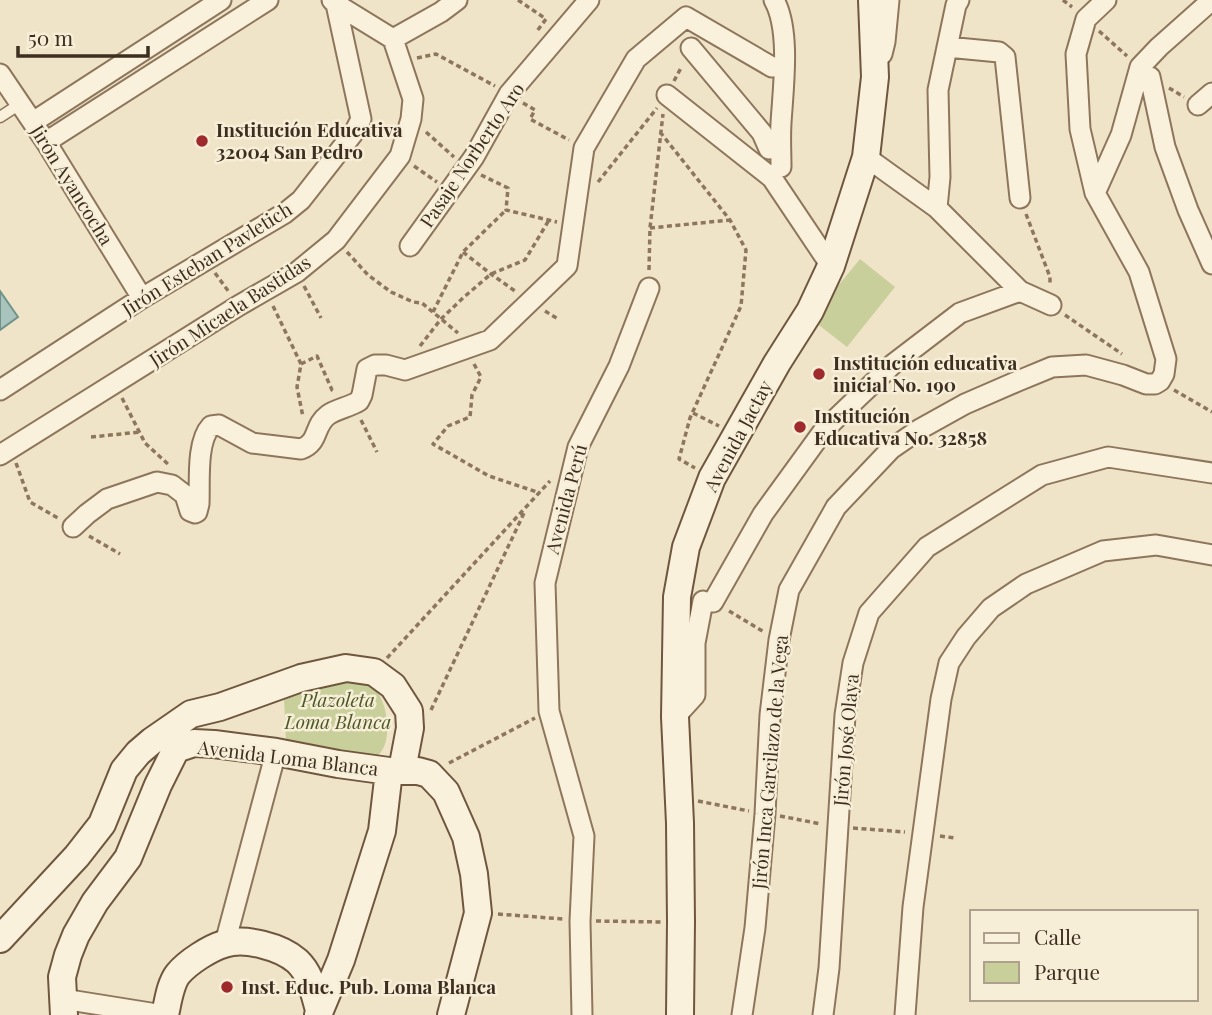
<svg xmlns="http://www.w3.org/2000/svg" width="1212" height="1015" font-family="'Playfair Display',serif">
	<rect width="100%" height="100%" fill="#f0e4c8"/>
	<!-- green -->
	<path fill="#c9cf9b" d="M860,259l35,28 -48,60 -36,-28z
		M314,670c12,3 49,9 58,16 15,12 21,50 9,66 -2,3 -5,5 -8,7l-87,-18 -3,-64z"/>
	<!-- water -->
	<path fill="#a9c4bc" stroke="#6f938a" stroke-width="2" d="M0,291l18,26 -18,13z"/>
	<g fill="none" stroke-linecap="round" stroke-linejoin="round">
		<!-- lane casing -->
		<g stroke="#8d765c" stroke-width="13">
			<path id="lane" d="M0,117l20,-13"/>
		</g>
		<!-- street casing -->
		<g stroke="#8d765c" stroke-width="23">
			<path id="street" d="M774,0c17,30 9,89 7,123 -1,15 0,29 0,44
				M393,39l48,-27 16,-12
				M947,47l52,5 6,5 15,141
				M691,48l71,85 7,16
				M882,54l3,-12 4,-42
				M0,74l46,68 96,156
				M1150,77l15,70 23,63 24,54
				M667,95l105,83 59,88
				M1198,105l14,-12
				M33,122l188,-122
				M46,142l222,-142
				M866,157l71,51 83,83 31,14
				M1095,193l26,-58 19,-68 19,-20 53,-47
				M937,208l3,-31 -2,-87 18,-85 3,-5
				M410,246l64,-89 35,-63 80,-94
				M0,390l142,-92 143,-85 16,-13 54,-69 6,-12 -25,-115
				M0,455l238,-149 59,-34 39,-32 64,-84 11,-37 2,-20 -20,-60 -57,-35 -4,-4
				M73,527l14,-13 20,-15 50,-17 15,3 13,10 5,16 5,2 2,-1 2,-8c1,-22 -3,-62 12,-78l8,-1 33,18 49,6c19,-7 12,-23 27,-34 8,-6 22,-8 31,-14l3,-6 5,-26 8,-4h11l19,5 85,-30 77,-74 17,-118 52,-89 50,-42 86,50
				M713,602l50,-88 61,-84 68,-65 68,-52 60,-22
				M675,717l20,-22v-52l8,-42
				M225,943l51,-191
				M63,999l100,16
				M582,1015l-2,-94 4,-85 -35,-125 -4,-128 33,-136 41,-81 30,-78
				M742,1015l13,-87 10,-114 5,-99 9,-75 10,-50 47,-83 55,-58 29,-20 45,-25 53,-23 34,-14 34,-2 37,10 23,9h9l5,-3 4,-7 2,-15 -27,-87 -44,-79 -15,-64 -4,-75 10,-35 20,-19
				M823,1015l6,-47 16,-253 8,-52 16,-50 58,-66 115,-72 66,-18 104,16
				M905,1015l8,-108 28,-208 8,-36 17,-26 25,-29 35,-24 77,-33 53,-6 56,10"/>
		</g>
		<!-- secondary casing -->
		<g stroke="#6f573f" stroke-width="30">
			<path id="secondary" d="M0,939l77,-83 25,-32 22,-54 14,-17 14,-12 39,-27 29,-7 81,-29 45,-10 28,4 19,14 16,25 1,17 -8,42
				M64,1015l-2,-38 6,-22 8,-20 19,-33 33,-44 30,-73 18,-36 18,-6 20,1 62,8 62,12 51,7h29l11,3 17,18 20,45 8,37 4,39 -27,102
				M165,1015c3,-13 5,-31 13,-41 10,-12 32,-26 46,-30 21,-7 57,3 73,17 14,13 17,32 22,49
				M318,1015l23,-55 41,-129 7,-60
				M680,1015l1,-93 -1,-99 -5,-106 2,-120 9,-50 26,-69 65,-115 33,-52 21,-45 35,-109 9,-80 -3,-77"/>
		</g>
		<!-- path -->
		<path stroke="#8d765c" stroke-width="3.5" stroke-dasharray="5 3.5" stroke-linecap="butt" d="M518,0l28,19 -9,12
			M1063,0l9,7
			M1099,31l28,25
			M417,58l19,-4 59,32
			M674,81l8,-15
			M1169,88l15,9
			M523,103l12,7 -5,9 39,21
			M426,132l28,25
			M660,132l70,88 16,30 -5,56 -51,112 -11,41 16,9
			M414,166l23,16
			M481,175l27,13 -2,22 51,12
			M598,182l59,-74
			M1026,214l24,63v9
			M650,228l80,-8
			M347,252l21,23 23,17 22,10 9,1 36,30
			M463,252l28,22 24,17
			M649,270l1,-42 13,-114
			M215,273l14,19
			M304,286l17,32
			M273,306l28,58 -4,23 6,30
			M545,311l13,8
			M433,312l30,-60 43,-42
			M1065,315l57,39
			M420,346l21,-27 23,-22 27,-23 34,-14 24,-40
			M301,364l16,-8 15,34 3,2
			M474,364l7,13 -9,18 -2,22 -22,9 -15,18 56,32 51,17
			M1174,390l38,22
			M122,398l23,45 24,22
			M693,413l26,13
			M361,420l16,32
			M91,437l49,-5
			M16,463l14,39 28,16
			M89,536l31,18
			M729,611l35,21
			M387,658l163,-177
			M431,710l94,-199
			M449,763l86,-45
			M698,801l51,10
			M780,816l41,8
			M853,828l52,4
			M940,836l15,2
			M498,914l65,5
			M596,921l65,1"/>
		<!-- lane -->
		<use href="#lane" stroke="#faf1dc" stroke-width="10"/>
		<!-- street -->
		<use href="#street" stroke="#faf1dc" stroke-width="19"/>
		<!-- secondary -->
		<use href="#secondary" stroke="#faf1dc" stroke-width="26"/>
	</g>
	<!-- markers -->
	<g fill="#9e2a2b" stroke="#f7eed8" stroke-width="2.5">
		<circle cx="202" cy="141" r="7"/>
		<circle cx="819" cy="374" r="7"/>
		<circle cx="800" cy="427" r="7"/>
		<circle cx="227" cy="987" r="7"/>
	</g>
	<g text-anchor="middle" stroke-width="5" stroke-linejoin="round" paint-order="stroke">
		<!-- poi labels -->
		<g font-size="19" font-weight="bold" fill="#3d2e20" stroke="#f7eed8" text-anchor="start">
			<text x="216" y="137">Institución Educativa<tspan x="216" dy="22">32004 San Pedro</tspan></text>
			<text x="833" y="370">Institución educativa<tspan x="833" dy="22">inicial No. 190</tspan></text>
			<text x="814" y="423">Institución<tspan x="814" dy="22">Educativa No. 32858</tspan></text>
			<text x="241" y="994">Inst. Educ. Pub. Loma Blanca</text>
		</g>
		<!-- street labels -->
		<g font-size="19" fill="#3d2e20" stroke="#f7eed8">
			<text transform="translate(472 155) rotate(-56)" y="7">Pasaje Norberto Aro</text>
			<text transform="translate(72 185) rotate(58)" y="7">Jirón Ayancocha</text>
			<text transform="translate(207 259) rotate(-32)" y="7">Jirón Esteban Pavletich</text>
			<text transform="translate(230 311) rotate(-33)" y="7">Jirón Micaela Bastidas</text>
			<text transform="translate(738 436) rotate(-62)" y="7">Avenida Jactay</text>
			<text transform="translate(566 499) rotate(-75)" y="7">Avenida Perú</text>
			<text transform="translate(846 740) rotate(-85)" y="7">Jirón José Olaya</text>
			<text transform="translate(288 758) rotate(7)" y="7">Avenida Loma Blanca</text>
			<text transform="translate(770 762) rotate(-85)" y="7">Jirón Inca Garcilazo de la Vega</text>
		</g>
		<!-- park labels -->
		<g font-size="19" font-style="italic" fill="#4d5a26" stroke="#f7eed8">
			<text x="338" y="707">Plazoleta<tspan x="338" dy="22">Loma Blanca</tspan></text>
		</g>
	</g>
	<!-- legend -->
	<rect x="970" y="910" width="228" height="91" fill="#f7eed8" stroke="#ada18e" stroke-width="2"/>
	<rect x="984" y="933" width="35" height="10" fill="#faf1dc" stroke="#ada18e" stroke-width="2"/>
	<text x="1034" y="945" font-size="21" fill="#3d2e20">Calle</text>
	<rect x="984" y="962" width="35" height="21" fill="#c9cf9b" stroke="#ada18e" stroke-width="2"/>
	<text x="1034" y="980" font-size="21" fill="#3d2e20">Parque</text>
	<!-- scale -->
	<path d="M18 46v10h130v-10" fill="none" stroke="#3d2e20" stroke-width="3.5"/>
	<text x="28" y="46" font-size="21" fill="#3d2e20" stroke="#f7eed8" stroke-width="5" paint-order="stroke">50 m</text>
</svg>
